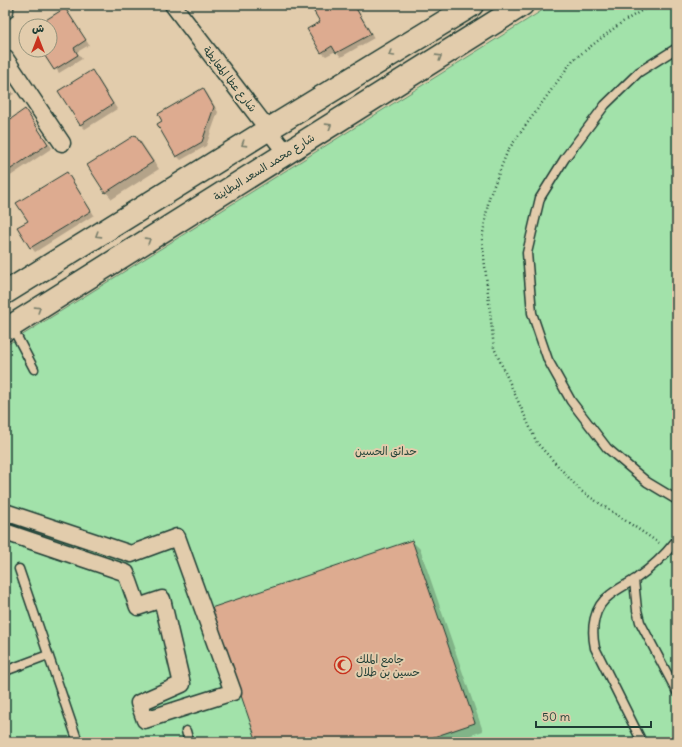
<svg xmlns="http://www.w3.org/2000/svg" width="682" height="747" font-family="Delius,'Playpen Sans Arabic',sans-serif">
	<rect width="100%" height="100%" fill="#e2ccac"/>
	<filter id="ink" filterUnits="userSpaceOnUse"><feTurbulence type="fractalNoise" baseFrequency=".025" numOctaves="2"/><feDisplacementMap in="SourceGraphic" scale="8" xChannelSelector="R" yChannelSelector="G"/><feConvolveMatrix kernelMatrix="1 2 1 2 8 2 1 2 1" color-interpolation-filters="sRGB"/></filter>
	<g filter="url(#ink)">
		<!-- green -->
		<path fill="#a2e2aa" stroke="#60906f" d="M551,5h126v737h-672v-396z"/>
		<!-- shadow -->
		<path fill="#0003" d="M311,5h44l19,33 -33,19 -5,-6 -10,5 -5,-4v-29z
			M65,9l4,4 20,32 -12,7 5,7 -23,14 -16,-23h7v-24h-12z
			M91,71l5,4 21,34 -32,20 -5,-5z
			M5,81l9,13 -9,5z
			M203,89l4,4 11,19 -12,34 -25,14 -4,-4z
			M25,111l27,37 -43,29 -4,-4v-49z
			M135,136l6,6 18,27 -47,30 -6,-7z
			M67,174l4,4 23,37 -59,37 -4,-5 -2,-26z
			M412,541l8,8 63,182 -32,11h-193z"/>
		<!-- building -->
		<path fill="#ddab90" stroke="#1f3d34" d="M310,5h44l17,29 -35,19 -4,-7 -11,7 -14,-24 13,-7z
			M65,8l21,32 -12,8 4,7 -24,15 -13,-20h9v-24h-14z
			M92,70l21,34 -33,21 -22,-34z
			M203,88l11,19 -12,35 -26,15 -19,-33 5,-3 -4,-7z
			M25,109l23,35 -43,29v-50z
			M135,135l18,27 -48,31 -18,-28z
			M67,172l24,39 -61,37 -13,-21 11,-6 -12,-18z
			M412,540l63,183 -56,19h-162l-46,-134z"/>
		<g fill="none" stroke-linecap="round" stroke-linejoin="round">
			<!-- lane casing -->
			<g stroke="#1f3d34" stroke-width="11">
				<path id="lane" d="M677,48l-38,24 -34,33 -40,53 -25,40 -13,55 5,60 16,47 23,41 36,47 40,34 30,18
					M12,327l22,42
					M19,569l59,173
					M634,580l3,30 3,12 37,70
					M5,671l43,-16
					M186,731l3,11
					M642,742l-47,-94c-4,-19 -2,-41 15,-53 9,-7 18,-11 27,-17 14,-10 27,-22 38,-36"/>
			</g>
			<!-- street casing -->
			<g stroke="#1f3d34" stroke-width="19">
				<path id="street" d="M173,5l113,148
					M5,11v-6
					M5,58l57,85
					M5,512l126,42 46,-17 56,155 -88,28 -6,-17 43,-19 -20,-85 -24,8 -12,-34 -121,-41"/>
			</g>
			<!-- secondary casing -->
			<g stroke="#1f3d34" stroke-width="25">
				<path id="secondary" d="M5,293l264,-164 203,-124
					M5,330l517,-325"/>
			</g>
			<!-- path -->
			<path stroke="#1f3d34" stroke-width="2.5" stroke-dasharray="1 3" stroke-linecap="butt" d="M651,5l-30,18 -48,37 -65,90 -19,48 -7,41 12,109 43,95 44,48 78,52"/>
			<!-- lane -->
			<use href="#lane" stroke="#e2ccac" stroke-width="8"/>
			<!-- street -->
			<use href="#street" stroke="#e2ccac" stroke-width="16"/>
			<!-- secondary -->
			<use href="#secondary" stroke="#e2ccac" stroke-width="22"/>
		</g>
		<!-- one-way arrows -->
		<defs><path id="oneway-chevron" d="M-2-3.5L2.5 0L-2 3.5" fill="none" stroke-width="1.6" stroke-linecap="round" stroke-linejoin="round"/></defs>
		<g stroke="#777d6a">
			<use href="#oneway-chevron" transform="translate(391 54) rotate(149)"/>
			<use href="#oneway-chevron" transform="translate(439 57) rotate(-32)"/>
			<use href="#oneway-chevron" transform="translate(329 126) rotate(-32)"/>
			<use href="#oneway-chevron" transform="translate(244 144) rotate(148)"/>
			<use href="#oneway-chevron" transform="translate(98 235) rotate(148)"/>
			<use href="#oneway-chevron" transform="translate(148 240) rotate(-32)"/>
			<use href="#oneway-chevron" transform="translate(38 309) rotate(-32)"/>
		</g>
	</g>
	<!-- icons -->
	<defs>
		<g id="mosque-ring" transform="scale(0.9)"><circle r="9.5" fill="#e2ccac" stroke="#c8321e" stroke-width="1.5"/><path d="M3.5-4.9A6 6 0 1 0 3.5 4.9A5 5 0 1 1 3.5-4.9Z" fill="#c8321e"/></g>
	</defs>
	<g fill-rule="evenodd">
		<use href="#mosque-ring" x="343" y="665"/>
	</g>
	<g text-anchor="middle" stroke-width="4" stroke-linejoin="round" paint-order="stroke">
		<!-- street labels -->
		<g font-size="11" fill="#1f3d34" stroke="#e2ccac">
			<text transform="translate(230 79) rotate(52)" y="4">شارع عطا المعايطة</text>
			<text transform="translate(264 167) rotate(-32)" y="4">شارع محمد السعد البطاينة</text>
		</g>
		<!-- park labels -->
		<g font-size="11" fill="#26453a" stroke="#e2ccac">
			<text x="386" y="455">حدائق الحسين</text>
		</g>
		<!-- poi labels -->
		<g font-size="11" fill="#1f3d34" stroke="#e2ccac" text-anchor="start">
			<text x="356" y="663">جامع الملك<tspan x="356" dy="13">حسين بن طلال</tspan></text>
		</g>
	</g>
	<!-- margin -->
	<rect width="682" height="747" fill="none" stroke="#e2ccac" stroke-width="20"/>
	<rect x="10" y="10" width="662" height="727" fill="none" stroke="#1f3d34" stroke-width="1.5" filter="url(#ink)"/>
	<!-- north arrow -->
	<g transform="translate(38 38)"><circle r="19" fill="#e2ccac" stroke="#94937c"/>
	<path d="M0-3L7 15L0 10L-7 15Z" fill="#c8321e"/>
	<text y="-6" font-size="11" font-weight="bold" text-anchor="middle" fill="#1f3d34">ش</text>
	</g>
	<!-- scale -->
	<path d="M536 721v6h115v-6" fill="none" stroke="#1f3d34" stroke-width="2"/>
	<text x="542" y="721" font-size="12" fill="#1f3d34" stroke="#e2ccac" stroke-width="3" paint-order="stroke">50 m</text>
</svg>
